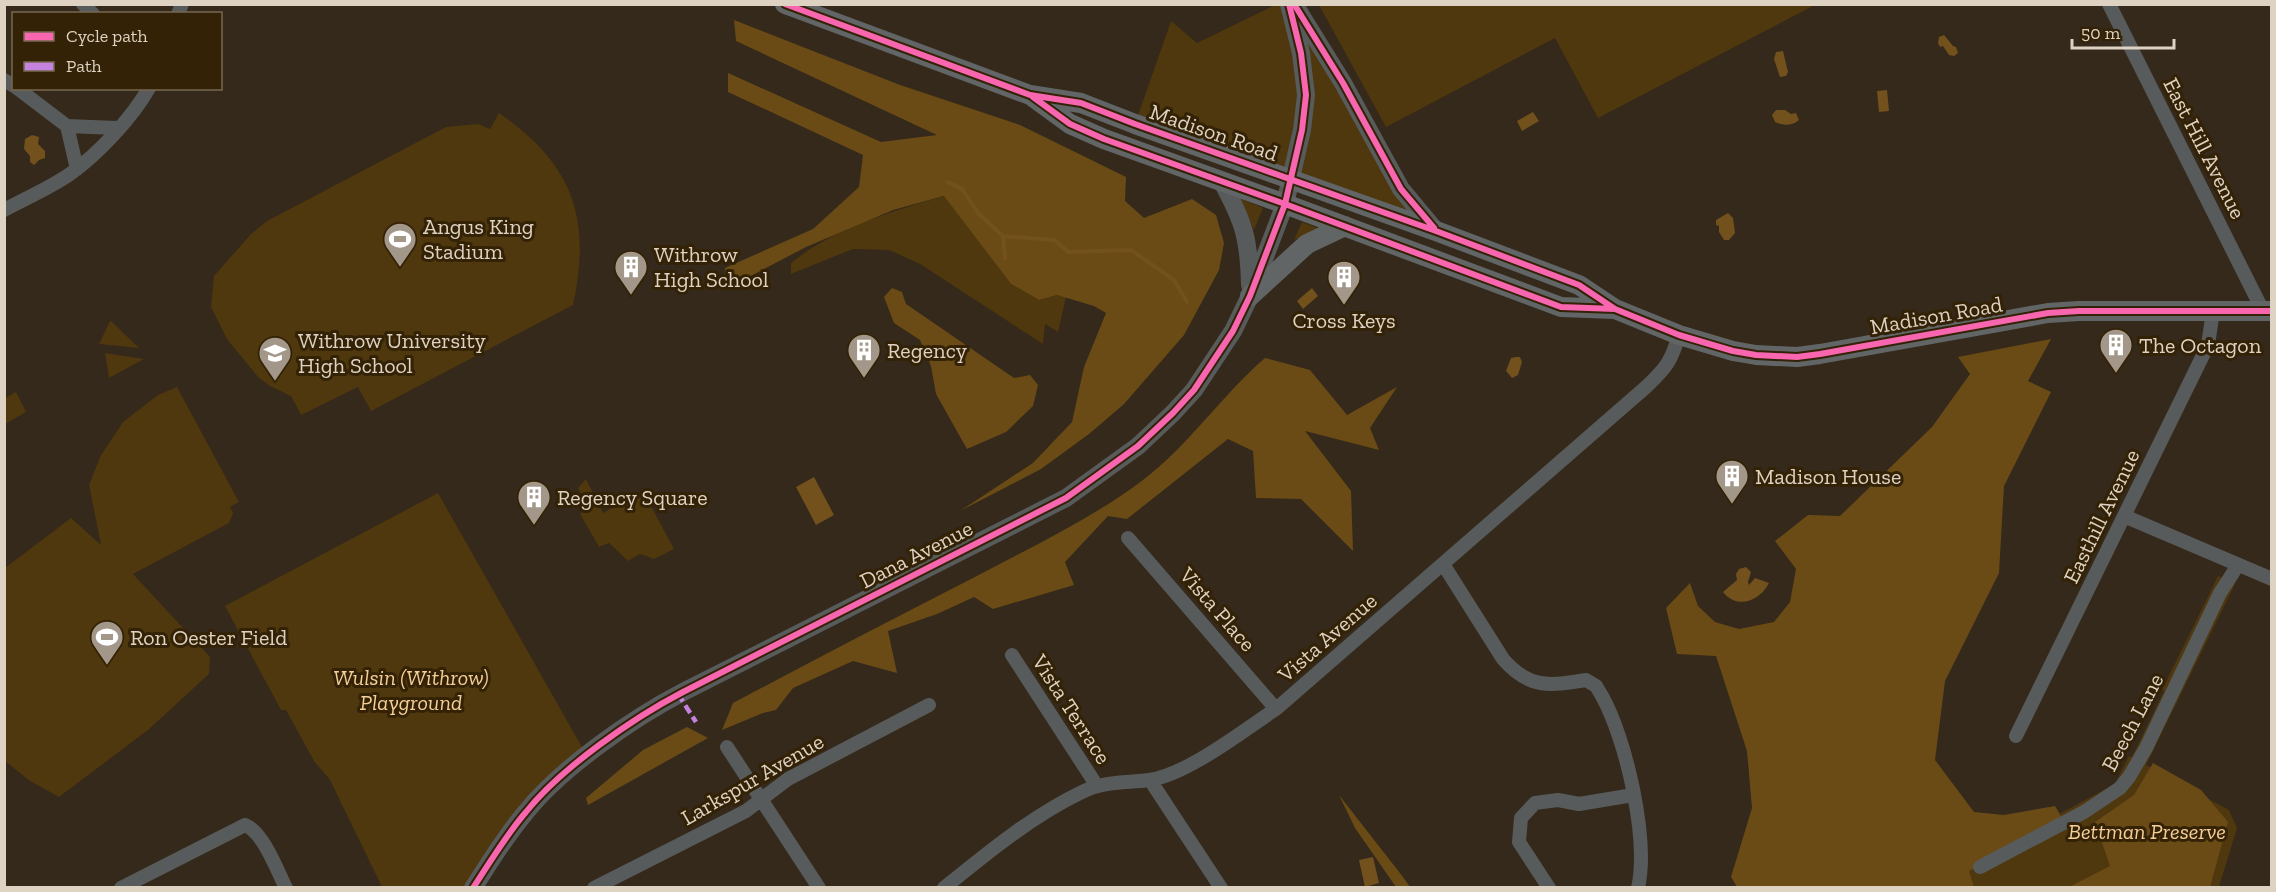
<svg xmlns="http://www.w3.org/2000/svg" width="2276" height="892" font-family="'Zilla Slab',serif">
	<rect width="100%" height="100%" fill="#34291a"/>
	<!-- green -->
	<path fill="#4f370e" d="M1275,5h19l142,226 -301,-107 36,-103 26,22z
		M1319,5h496l-217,113 -43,-80 -169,89z
		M499,113c74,51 93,105 74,192l-202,106 -13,-24 -57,28 -10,-19 -21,-10 -12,-9 -31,-38 -16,-32 3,-31 37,-42 16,-13 179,-94 32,-3 12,5z
		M945,196l66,88 28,16 18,-5 9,2 -8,35 -13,-8 -2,20 -123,-80 -31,-14 -36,-1 -62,25v-11c43,-35 101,-52 154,-67z
		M1241,199l22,9 -9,22z
		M1302,222l18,7 -26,11z
		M110,321h1l28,27 -40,-4z
		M105,353l39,6 -35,19z
		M177,387l62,115 -9,5 3,6 -4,10 -96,51 77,83 -1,17 -61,56 -89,67 -29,-16 -25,-20v-193l66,-50 30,27 -12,-60 12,-30 22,-33 35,-27z
		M16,392l10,20 -21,12v-26z
		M586,479l17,34 40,-22 31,58 -20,10 -14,-5 -12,7 -19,-18 -10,4 -19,-33 8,-5 -10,-21z
		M438,493l149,263 -31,25 -83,106h-91l-52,-107 -16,-19 -28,-51h-5l-56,-104z
		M2218,576l17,8 -89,181 83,45 8,18 -18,59 -446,1 190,-22 152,-82 14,-28 3,1 32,-66 -2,-1z"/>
	<!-- forest -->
	<path fill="#6a4b16" d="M734,20l166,65 120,40 106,52 -1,24 19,17 48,-19 24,16 8,28 -5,27 -35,65 -60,69 -35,30 -48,35 -81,42 73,-48 39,-41 12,-55 22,-54 -12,-7 -37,-11 -18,5 -28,-16 -67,-88 -51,14 -87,37 -82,43 1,-22 88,-39 46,-42 4,-32 -135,-63v-19l153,69 56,-7 -201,-94z
		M892,288l10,4 4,12 108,74 16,-3 8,10 -5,21 -27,26 -39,17 -31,-55 -5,-28 -11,-26 -26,-17 -10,-26z
		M2051,339l-23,42 23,11 -47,94 -5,87 -54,108 -10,79 39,52 30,3 51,-9 7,12 -93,53 5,16h-237l-6,-10 21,-69 -5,-57 -31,-95 -39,-2 -11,-46 24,-25 8,23 17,16 24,7 35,-7 16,-20 6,-33 -21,-28 33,-26 32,1 92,-89 38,-53 -12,-17z
		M1265,358l45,12 37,45 50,-28 -27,41 9,22 -74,-19 46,60 2,60 -52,-52 -45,-1 -3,-47 -25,-12 -101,80 -19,-3 -43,46 9,23 -81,24 -19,-12 -37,17 -49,17 9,42 -44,-12 -60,27 -17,22 -13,3 -41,17 11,-27c79,-42 158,-83 238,-124 58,-31 119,-59 172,-99 46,-35 79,-85 122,-122z
		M687,727l21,11 -120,67 -2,-7 57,-48z
		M2153,763l48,27 27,32 -18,65h-141l41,-21 -15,-44 39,-27z
		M1339,795l64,82 7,10h-14l-41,-59z"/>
	<!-- water -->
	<path fill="#73511c" d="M1944,35l9,11 3,1 2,6 -4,3 -5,-1 -6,-9 -3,1 -2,-4 1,-6z
		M1783,51l5,21 -2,4 -6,1 -6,-18 2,-7z
		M1887,90l2,21 -10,1 -2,-21z
		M1776,110h9l6,4 5,-1 3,7c-7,6 -16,6 -24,2l-3,-7z
		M1533,112l6,9 -17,10 -5,-10z
		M32,135l7,2 -1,7 7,7v7l-6,2 -5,5 -4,-3v-6l-6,-7 1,-10z
		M1728,213l5,5 2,15 -6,7h-5l-5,-8v-6l-3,-1v-5z
		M1312,288l6,8 -15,13 -6,-8z
		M1516,357h4l2,5 -4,13 -6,3 -6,-7 5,-13z
		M814,477l20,38 -18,10 -20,-38z
		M1746,567l5,5 -3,10 1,3 6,-7 14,5c-9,18 -32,27 -46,9l14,-12 -1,-6 3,-5z
		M1373,857l6,26 -14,4 -6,-27z"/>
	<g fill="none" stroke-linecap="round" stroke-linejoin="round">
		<!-- stream -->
		<path stroke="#73511c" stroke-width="4" d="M948,182l14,7 17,25 24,22 52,4 13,12 63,-2 43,30 13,22
			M1003,236l2,22"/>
		<!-- minor -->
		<path stroke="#585b5b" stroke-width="14" d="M83,4l10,10
			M2109,4l154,307
			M178,14l4,-10
			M4,80l10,6
			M17,88l50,38 50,2
			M67,126l10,43
			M4,210c22,-12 46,-22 66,-36 28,-20 62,-56 79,-86
			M2124,516l148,63
			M1128,538l148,171
			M1443,564l60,95c26,30 46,27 83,21l10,6 6,10c24,43 47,143 36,192
			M1012,655l85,131
			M2016,736l192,-391 5,-34
			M727,747l92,141
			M1150,780l71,108
			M1980,867l104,-55 36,-24 9,-11 17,-29 74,-155 18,-28
			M121,888l124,-63c18,7 32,45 41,63
			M594,888l152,-77 42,-32 141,-74
			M944,888c43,-35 88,-72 138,-96 21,-11 45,-9 67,-12 38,-5 95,-50 127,-71l370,-322c20,-19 25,-25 33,-52
			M1549,888l-30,-46 2,-24 14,-15 23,-3 21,4 54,-9"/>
		<!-- tertiary -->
		<path stroke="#585b5b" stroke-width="18" d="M1294,4l49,79 58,106 35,42
			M1222,182c22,40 27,57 28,103
			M473,888c17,-26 33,-53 53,-76 35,-44 107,-94 157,-120l383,-194 72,-52 35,-33 21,-23 39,-59 17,-35 35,-92 17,-74 4,-35 -5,-42 -12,-49"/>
		<!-- secondary -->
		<path stroke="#616566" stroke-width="20" d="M785,4l245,91 51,8 54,21 301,107 143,54 36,24 64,26 54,16 23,4 41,2 23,-3 228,-41 31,-2h193
			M1033,97l37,27 34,15 181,65 276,103 54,2
			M1250,296l57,-52 38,-18"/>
		<!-- quiet -->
		<path stroke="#c483df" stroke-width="4.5" stroke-dasharray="9 4.5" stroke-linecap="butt" d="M678,694l18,28"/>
		<!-- cycleway casing -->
		<g stroke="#332205" stroke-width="10">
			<path id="cycleway" d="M785,4l245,91 51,8 54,21 301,107 143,54 36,24 64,26 54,16 23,4 41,2 23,-3 228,-41 31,-2h193
				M1294,4l49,79 58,106 33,39
				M1033,97l37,27 34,15 181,65 276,103 54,2
				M473,888c17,-26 33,-53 53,-76 35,-44 107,-94 157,-120l383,-194 72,-52 35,-33 21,-23 39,-59 17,-35 35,-92 17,-74 4,-35 -5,-42 -12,-49"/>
		</g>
		<!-- cycleway -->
		<use href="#cycleway" stroke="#f766af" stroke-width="6"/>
	</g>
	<!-- icons -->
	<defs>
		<g id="stadium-pin" transform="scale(1.725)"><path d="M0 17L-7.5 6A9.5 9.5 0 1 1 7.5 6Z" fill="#a29788" stroke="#332205"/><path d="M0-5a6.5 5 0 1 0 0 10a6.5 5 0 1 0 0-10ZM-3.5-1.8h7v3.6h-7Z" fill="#fff"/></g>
		<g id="building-pin" transform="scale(1.725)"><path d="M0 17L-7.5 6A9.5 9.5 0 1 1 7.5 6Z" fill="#a29788" stroke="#332205"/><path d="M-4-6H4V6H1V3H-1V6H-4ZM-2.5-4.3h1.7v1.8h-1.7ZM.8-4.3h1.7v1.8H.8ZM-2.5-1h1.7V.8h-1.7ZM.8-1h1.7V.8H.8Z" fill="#fff"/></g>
		<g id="school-pin" transform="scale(1.725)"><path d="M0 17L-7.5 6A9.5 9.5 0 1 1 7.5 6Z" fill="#a29788" stroke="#332205"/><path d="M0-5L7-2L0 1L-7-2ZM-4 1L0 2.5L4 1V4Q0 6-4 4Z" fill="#fff"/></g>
	</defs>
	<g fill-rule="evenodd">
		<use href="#stadium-pin" x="400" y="239"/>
		<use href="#building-pin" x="631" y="267"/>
		<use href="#building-pin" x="1344" y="277"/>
		<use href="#building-pin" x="2116" y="345"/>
		<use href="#building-pin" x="864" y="350"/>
		<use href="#school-pin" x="275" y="353"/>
		<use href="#building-pin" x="1732" y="476"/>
		<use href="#building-pin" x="534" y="497"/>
		<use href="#stadium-pin" x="107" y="637"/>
	</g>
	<g text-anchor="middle" stroke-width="6" stroke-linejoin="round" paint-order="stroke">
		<!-- street labels -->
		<g font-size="22" fill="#ded2c3" stroke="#332205">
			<text transform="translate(1214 132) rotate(19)" y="8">Madison Road</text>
			<text transform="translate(2205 148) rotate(63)" y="8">East Hill Avenue</text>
			<text transform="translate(1936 315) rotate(-10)" y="8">Madison Road</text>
			<text transform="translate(2101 516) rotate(-64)" y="8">Easthill Avenue</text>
			<text transform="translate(916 554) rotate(-27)" y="8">Dana Avenue</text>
			<text transform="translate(1218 609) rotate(49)" y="8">Vista Place</text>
			<text transform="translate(1327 637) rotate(-41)" y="8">Vista Avenue</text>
			<text transform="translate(1072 709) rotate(57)" y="8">Vista Terrace</text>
			<text transform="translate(2132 722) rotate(-62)" y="8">Beech Lane</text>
			<text transform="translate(752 779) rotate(-30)" y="8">Larkspur Avenue</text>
		</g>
		<!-- poi labels -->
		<g font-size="22" fill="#ded2c3" stroke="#332205" text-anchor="start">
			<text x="423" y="234">Angus King<tspan x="423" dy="25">Stadium</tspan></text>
			<text x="654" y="262">Withrow<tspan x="654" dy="25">High School</tspan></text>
			<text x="1344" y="328" text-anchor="middle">Cross Keys</text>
			<text x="298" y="348">Withrow University<tspan x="298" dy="25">High School</tspan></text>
			<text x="2139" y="353">The Octagon</text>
			<text x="887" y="358">Regency</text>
			<text x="1755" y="484">Madison House</text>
			<text x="557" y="505">Regency Square</text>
			<text x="130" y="645">Ron Oester Field</text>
		</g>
		<!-- park labels -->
		<g font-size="22" font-style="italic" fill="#f5ce98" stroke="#332205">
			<text x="411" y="685">Wulsin (Withrow)<tspan x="411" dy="25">Playground</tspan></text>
			<text x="2147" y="839">Bettman Preserve</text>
		</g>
	</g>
	<!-- border -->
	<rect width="2276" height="892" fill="none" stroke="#ded2c3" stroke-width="12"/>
	<!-- legend -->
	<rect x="12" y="12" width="210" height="78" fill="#332205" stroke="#776851" stroke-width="1.5"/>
	<rect x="24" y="32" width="30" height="9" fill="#f766af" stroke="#776851" stroke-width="1.5"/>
	<text x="66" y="42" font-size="18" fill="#ded2c3">Cycle path</text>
	<rect x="24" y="62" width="30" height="9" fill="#c483df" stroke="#776851" stroke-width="1.5"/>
	<text x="66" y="72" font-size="18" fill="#ded2c3">Path</text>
	<!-- scale -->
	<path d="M2072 39v9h102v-9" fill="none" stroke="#ded2c3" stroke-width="3"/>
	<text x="2081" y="39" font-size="18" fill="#ded2c3" stroke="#332205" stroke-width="4.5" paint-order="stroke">50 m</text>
</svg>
